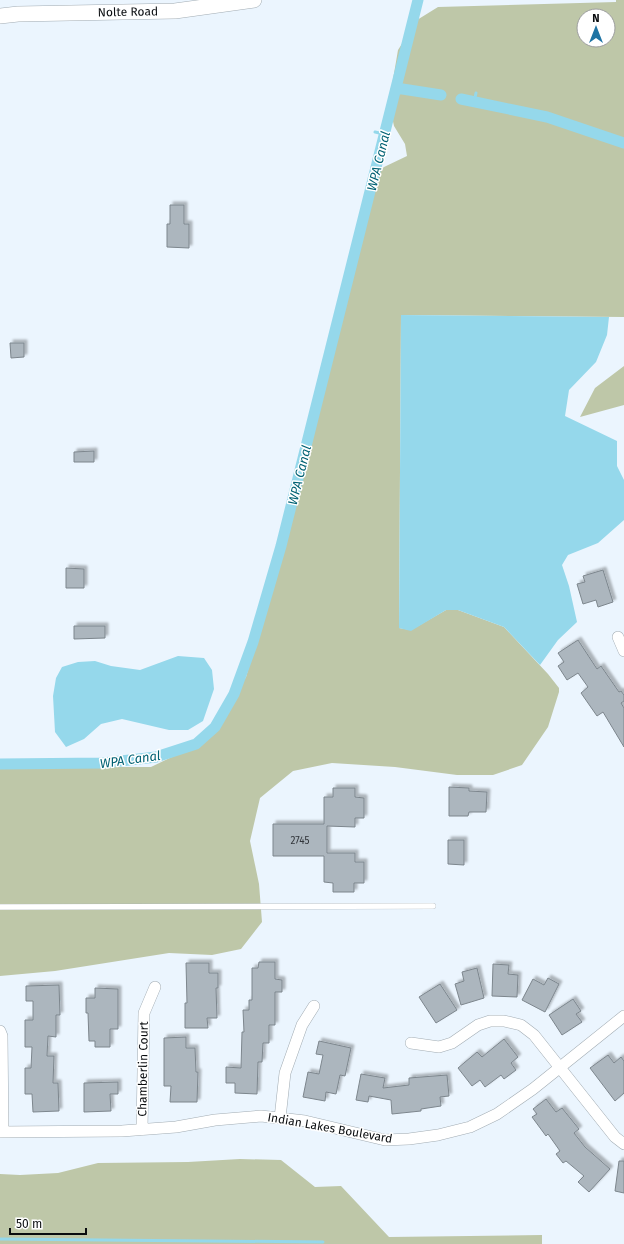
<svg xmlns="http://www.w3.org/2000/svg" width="624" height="1244" font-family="'Fira Sans',sans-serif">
	<defs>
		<filter id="shadow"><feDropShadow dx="3" dy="-3" stdDeviation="1" flood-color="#0004"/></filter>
	</defs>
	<rect width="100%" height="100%" fill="#ebf5fe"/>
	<!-- green -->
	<path fill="#bec7a8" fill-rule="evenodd" d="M616,0h8v317l-223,-2 -2,313 12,2 35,-20h12l46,17 44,47 11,14v4l-11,35 -26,38 -29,10h-36l-62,-8 -63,-4 -39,8 -33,27 -10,43 9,43 3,38 -21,27 -29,6 -43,-2 -114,18 -55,5v-209h151l56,-27 39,-63 50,-179 77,-322 11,-9 23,-11 -2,-12 -11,-18 -5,-23 9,-53 19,-30 21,-13 178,-5zM584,16h24v24h-24z
		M624,366v39l-44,12 15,-29z
		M240,1159l41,1 34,27 26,-1 48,51 153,-2v9h-542v-70l20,1 38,-2 40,-10 90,-1z"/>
	<!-- water -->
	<path fill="#95d8eb" d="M401,315l208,2 -2,18 -11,27 -27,28 -4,26 52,25v25l7,14v40l-26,23 -30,12 -6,10 7,21 8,36 -19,18 -18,25 -36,-38 -46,-17h-12l-35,21 -12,-3z
		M178,656l26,2 8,12 2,19 -11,32 -15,9h-19l-47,-11 -21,5 -17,15 -18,8 -11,-15 -2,-36 3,-18 6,-11 16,-5 17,-1 16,5 29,4z"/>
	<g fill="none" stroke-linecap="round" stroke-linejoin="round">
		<!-- stream -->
		<path stroke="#95d8eb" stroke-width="3" d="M474,102l2,-9
			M375,132l9,2
			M0,1239l323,3"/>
		<!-- canal -->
		<path stroke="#95d8eb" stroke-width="11" d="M396,88l45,7
			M461,99l86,18 77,26
			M0,764l103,-1 53,-6 40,-13 19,-17 19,-33 19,-52 28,-96 137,-546"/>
	</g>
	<!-- building -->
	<path fill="#acb6be" stroke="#7d868d" filter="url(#shadow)" d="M170,205h14v19h5v24l-22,-1v-23h3z
		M10,343h14v14l-13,1z
		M94,451v11h-20v-10z
		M66,568l18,1v19h-18z
		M603,570l10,32 -15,5 -2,-7 -13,4 -6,-20 8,-2 -2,-6z
		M74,626h31v12l-31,1z
		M578,640l19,29 4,-3 18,26 2,-1 3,4v6l-3,2 3,5v39l-21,-35 -6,4 -16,-23 7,-6 -10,-14 -11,7 -9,-14 6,-4 -6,-9z
		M449,787l20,1v3l18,1 -1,20h-17l-1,4h-19z
		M333,788h22v9l9,1v20h-9v9l-28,-1v27h28v9h9v21h-10v9h-21v-9l-9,-1v-26h-51v-32h51v-27h9z
		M448,840h16v25l-16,-1z
		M259,962h16v17l7,1v12h-7v33h-6v18h-6l-1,19h-4l-1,32 -22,-1v-10h-9v-16l15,1 1,-36h2l-1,-22h6v-10h3v-32h6z
		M186,963h23v10h9v15h-2l1,30h-10l1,10h-23v-25h2z
		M493,964l16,1 -1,9 10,1 -1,22 -25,-1z
		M477,968l7,30 -23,7 -6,-21 9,-3 -2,-9z
		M548,978l11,6 -14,28 -23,-12 11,-21 11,6z
		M440,984l17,26 -21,13 -17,-26z
		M59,985l1,30h-4v22l-8,-1 -1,20h7l-1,27h5l1,28 -26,1 -1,-18h-7v-26h6l1,-21h-7v-27h8v-19h-7v-15z
		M95,988l23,1v40h-8v18h-15v-6h-6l-1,-28h-2v-15h9z
		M573,999l8,12 -5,3 6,8 -20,13 -13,-20z
		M186,1037v11h9l1,24h2l-1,30h-27l1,-16h-7v-48z
		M504,1039l14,18 -7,6 5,7 -12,9 -3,-4 -16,12 -5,-7 -8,6 -14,-18 19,-16 5,5z
		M319,1041l32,7 -6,28 -5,-1 -4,19 -10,-2 -1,9 -22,-4 5,-25 11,2 4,-19 -7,-1z
		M608,1055l6,8 7,-6 3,4v32l-9,8 -25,-33z
		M361,1074l24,4 -2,10 26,-3v-7l38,-3 2,21 -9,1 1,9 -20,3v2l-29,3 -1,-14 -22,-4 -1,6 -12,-2z
		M118,1082v12h-8l1,17 -27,1v-29z
		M546,1099l10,13 6,-4 17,21 -5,4 11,14 25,22 -21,23 -11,-10 6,-6 -18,-15 -3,2 -7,-9 4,-3 -12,-17 -2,2 -14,-19 5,-3 -4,-5z
		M619,1161h5v32l-9,-2z"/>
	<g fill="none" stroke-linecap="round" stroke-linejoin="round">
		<!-- lane casing -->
		<g stroke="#a2acb3" stroke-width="6">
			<path id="lane" d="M0,907l433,-1"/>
		</g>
		<!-- street casing -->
		<g stroke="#a2acb3" stroke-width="12">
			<path id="street" d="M618,637l6,14
				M0,1031l2,5 1,96
				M411,1043l28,4 13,-4 26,-18 12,-4h14l17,4 13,10 81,102 9,7
				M280,1118l5,-45 17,-48 12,-19
				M142,1130l2,-117 11,-26
				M0,1132l122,-1 54,-4 39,-7 46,-4 44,5 80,19 24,-1 29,-4 32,-8 27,-13 36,-25 91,-73"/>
		</g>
		<!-- secondary casing -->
		<g stroke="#a2acb3" stroke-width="16">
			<g id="secondary">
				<path id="s1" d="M0,16l18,-2 157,-3 79,-11"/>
			</g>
		</g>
		<!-- lane -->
		<use href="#lane" stroke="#fff" stroke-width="5.5"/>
		<!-- street -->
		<use href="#street" stroke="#fff" stroke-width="11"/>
		<!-- secondary -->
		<use href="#secondary" stroke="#fff" stroke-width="15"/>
	</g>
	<g text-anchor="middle" stroke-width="3" stroke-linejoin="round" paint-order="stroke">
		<!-- number labels -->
		<g font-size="10" fill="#32363b">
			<text x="300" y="844">2745</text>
		</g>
		<!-- street labels -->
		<g font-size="12" fill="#090c0f" stroke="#fff">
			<text dy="4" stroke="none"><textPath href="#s1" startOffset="128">Nolte Road</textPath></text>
			<text transform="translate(143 1069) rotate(-89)" y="4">Chamberlin Court</text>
			<text transform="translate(330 1128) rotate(10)" y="4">Indian Lakes Boulevard</text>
		</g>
		<!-- water labels -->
		<g font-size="13" font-style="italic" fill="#006173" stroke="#fff">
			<text transform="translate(378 161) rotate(-76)" y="5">WPA Canal</text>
			<text transform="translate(299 475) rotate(-76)" y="5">WPA Canal</text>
			<text transform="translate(130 759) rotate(-8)" y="5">WPA Canal</text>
		</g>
	</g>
	<!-- north arrow -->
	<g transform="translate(596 28)"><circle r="19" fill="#ffffff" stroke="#9d9e9f"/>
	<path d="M0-3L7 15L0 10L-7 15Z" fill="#1f74a4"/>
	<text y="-6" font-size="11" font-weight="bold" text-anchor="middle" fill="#090c0f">N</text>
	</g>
	<!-- scale -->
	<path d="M10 1228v6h76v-6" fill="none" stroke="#090c0f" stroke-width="2"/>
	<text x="16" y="1228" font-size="12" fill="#090c0f" stroke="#ffffff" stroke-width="3" paint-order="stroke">50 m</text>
</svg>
